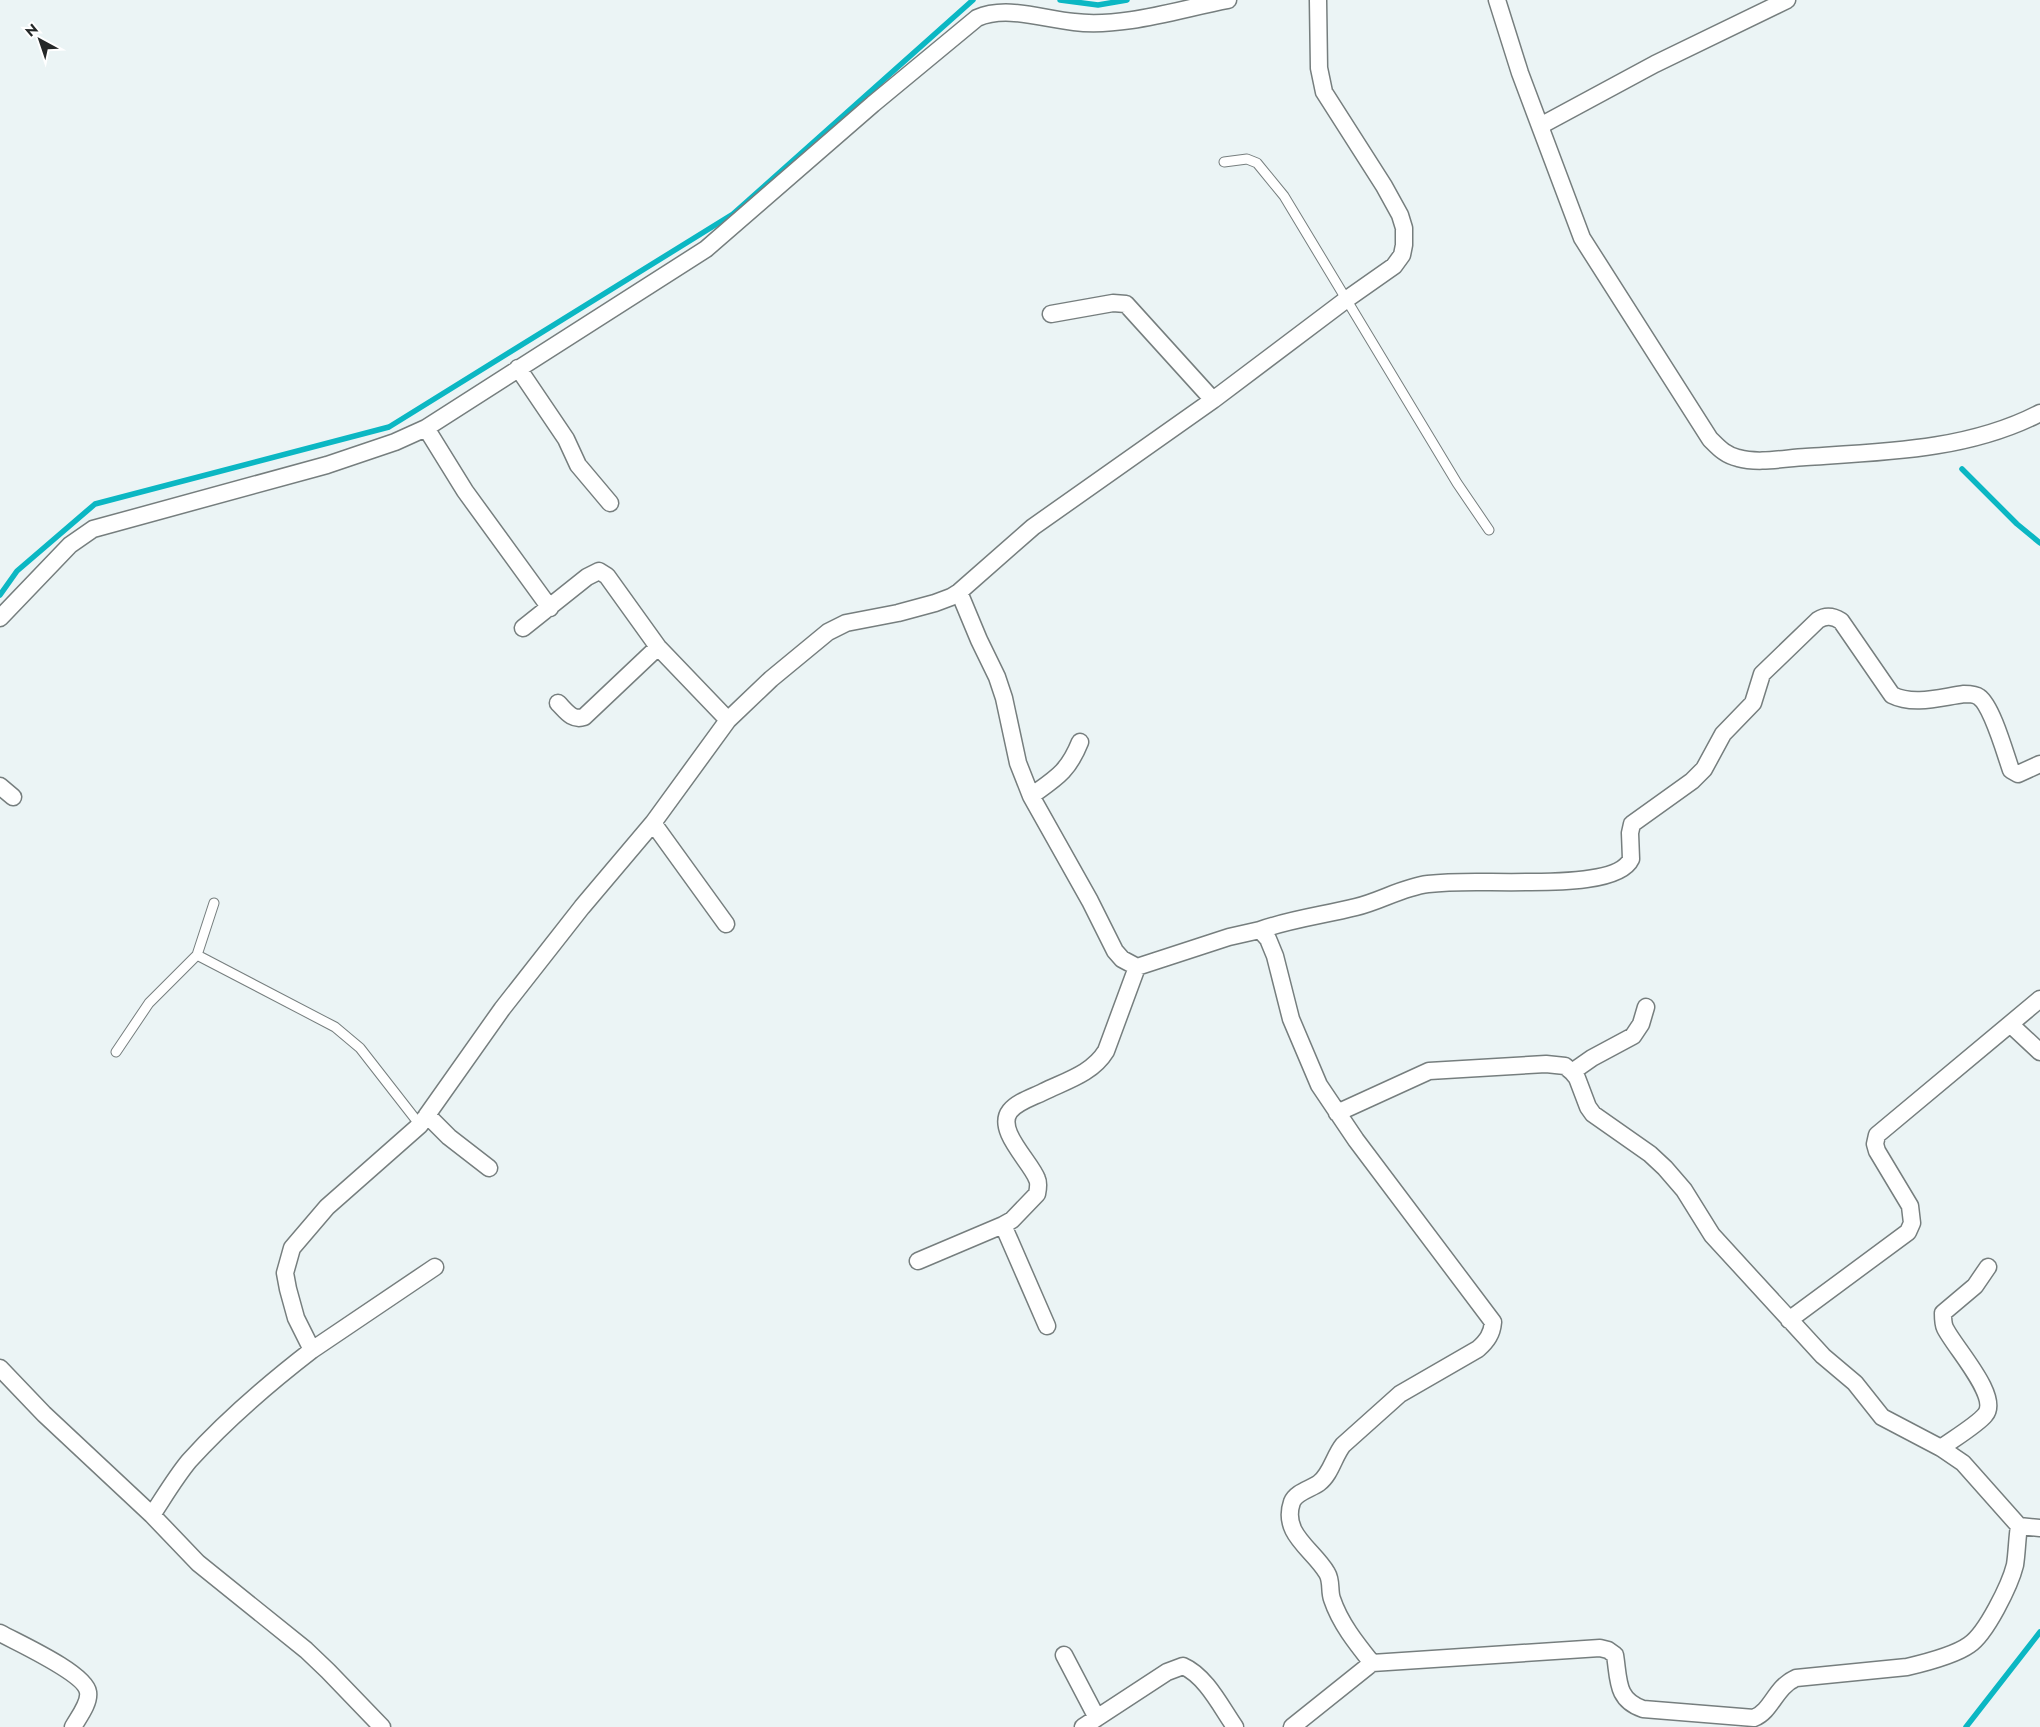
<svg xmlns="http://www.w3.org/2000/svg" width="2040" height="1727" font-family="Jost,sans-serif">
	<rect width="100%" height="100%" fill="#ebf4f5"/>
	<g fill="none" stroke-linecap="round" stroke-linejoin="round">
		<!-- stream -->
		<path stroke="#0bb7c3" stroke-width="5.5" d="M1060,0l38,5 29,-5
			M1962,469l55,55 23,19
			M0,595l17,-24 78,-67 294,-77 344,-213 240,-214
			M1966,1727l74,-95"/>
		<!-- service casing -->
		<g stroke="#767e7e" stroke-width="11">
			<path id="service" d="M1224,162l23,-3 10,4 27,33 173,287 32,47
				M214,903l-17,52 138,72 25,21 60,77
				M116,1052l33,-49 48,-48"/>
		</g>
		<!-- minor casing -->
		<g stroke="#767e7e" stroke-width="19">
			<path id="minor" d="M1497,0l23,73 62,165 128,201c9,9 15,16 28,19 21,6 47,0 68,-1 79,-5 163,-7 234,-44
				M1540,126l115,-62 132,-64
				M1051,314l62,-11 13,1 87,96
				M518,368l48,71 12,26 32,38
				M426,428l39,63 85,117
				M959,592l20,48 18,37 7,21 14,65 13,33 59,105 25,50 7,8 15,8 92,-30 31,-7 8,9 7,17 16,63 28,66 37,55 137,182c-1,12 -6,19 -15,27l-78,45 -57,51c-9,11 -12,29 -24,38 -8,6 -23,9 -27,19 -11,32 21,47 35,71 5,8 2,18 5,26 8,24 24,44 40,64
				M0,618l70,-73 23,-16 234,-64 68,-23 31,-14 280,-179 167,-145 104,-86c29,-13 66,1 97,4 49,6 106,-13 154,-22
				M523,628l64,-51 12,-6 8,5 51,71 70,73
				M558,703c8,8 14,18 26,14l74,-70
				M0,786l13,11
				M1031,796c25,-18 37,-24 49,-54
				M653,823l73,101
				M1260,930c31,-11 64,-15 96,-23 25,-6 47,-20 72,-23 33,-4 66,-1 99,-2 24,0 93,1 104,-23l-1,-26 2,-9 60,-43 12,-12 19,-35 30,-31 9,-29 56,-54c8,-5 15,-4 23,1l51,74c22,11 49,2 72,-1 5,0 11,0 15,3 13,9 26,56 32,73l7,4 22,-10
				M2010,1024l30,28
				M1572,1072l20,-14 41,-22 8,-12 5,-17
				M1337,1113l92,-42 117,-7 19,2 7,6 5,6 11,29 5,7 57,40 15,14 19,22 28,45 111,121 32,27 27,34 59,31 22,15 56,63 21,2
				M427,1115l22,22 40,31
				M1003,1225l44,101
				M918,1261l85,-36 9,-5 25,-26c1,-5 2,-11 0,-15 -6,-17 -42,-49 -27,-68 7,-9 23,-14 33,-19 22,-11 49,-18 63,-41l31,-84
				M1789,1320l119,-88 4,-9 -2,-17 -33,-55 -2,-7 2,-9 163,-136
				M312,1350l123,-83
				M0,1368l44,46 108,101 46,48 108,87 22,21 54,56
				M1941,1448c11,-8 37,-24 44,-33 16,-18 -31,-68 -40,-87 -2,-4 -2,-10 -2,-15l32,-27 13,-19
				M152,1515c12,-18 23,-37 37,-54 37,-41 79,-77 123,-111l-16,-32 -8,-29 -3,-16 7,-25 35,-41 93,-82 82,-116 80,-102 71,-84 75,-103 43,-41 57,-47 18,-9 52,-10 37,-10 16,-6 8,-5 74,-65 180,-127 134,-101 47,-33 8,-11 2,-10v-17l-4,-13 -16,-29 -60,-94 -5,-24 -1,-68
				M0,1633c18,10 85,40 88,59 2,11 -10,26 -15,35
				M1064,1655l33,63
				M1083,1727l84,-55 16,-6c23,10 38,41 52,61
				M1292,1727l80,-64 228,-15 8,2 7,5c4,25 1,45 28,54l111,9c18,-7 21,-31 42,-40l111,-11c17,-4 48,-12 62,-22 17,-11 41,-60 46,-80 2,-13 2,-26 4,-39"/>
		</g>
		<!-- service -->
		<use href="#service" stroke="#fff" stroke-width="9"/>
		<!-- minor -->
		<use href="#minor" stroke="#fff" stroke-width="16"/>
	</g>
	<!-- north arrow -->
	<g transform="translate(40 40) rotate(320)" stroke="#ffffff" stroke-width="4" paint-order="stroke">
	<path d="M0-4L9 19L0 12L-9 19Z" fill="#242828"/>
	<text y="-8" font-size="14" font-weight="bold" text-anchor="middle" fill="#242828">N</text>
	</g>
</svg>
